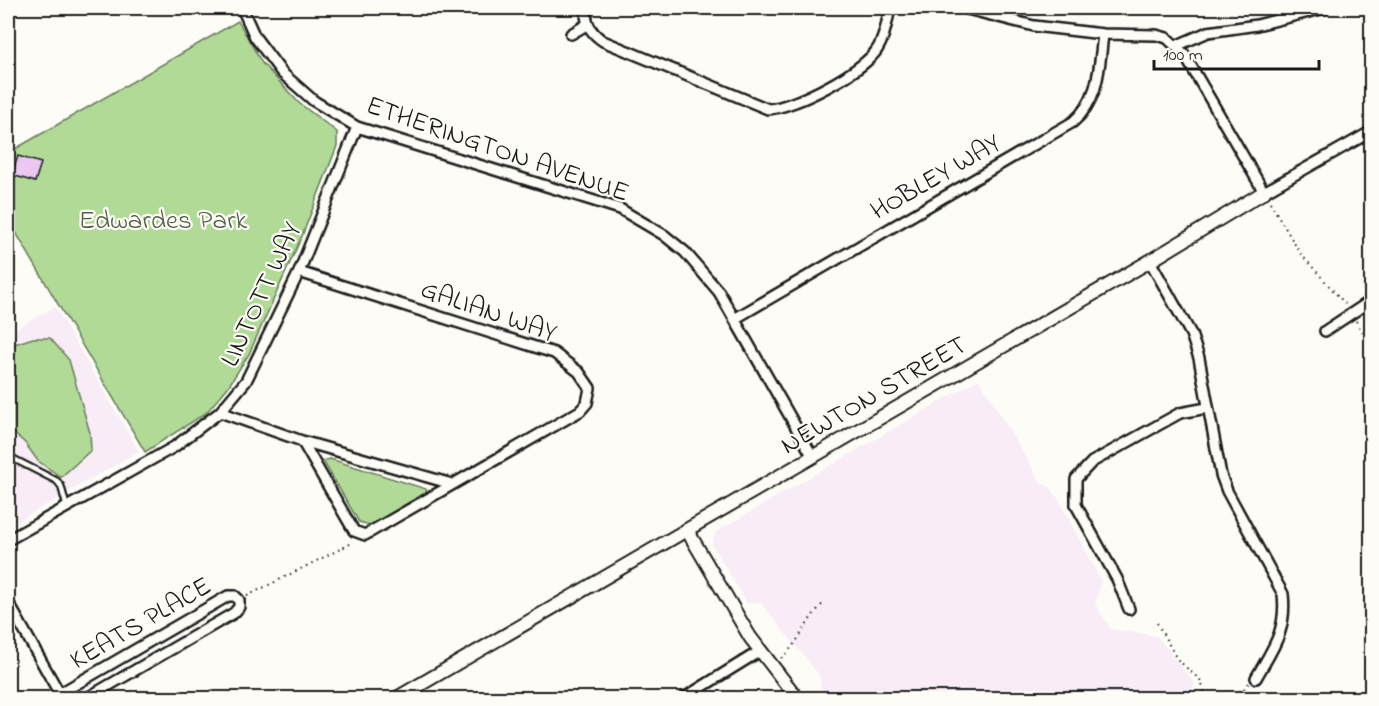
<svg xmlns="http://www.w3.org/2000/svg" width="1379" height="706" font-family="'Indie Flower',sans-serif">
	<rect width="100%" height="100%" fill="#fdfcf7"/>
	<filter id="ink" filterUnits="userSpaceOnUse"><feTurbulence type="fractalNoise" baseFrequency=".0167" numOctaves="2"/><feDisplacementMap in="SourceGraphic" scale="12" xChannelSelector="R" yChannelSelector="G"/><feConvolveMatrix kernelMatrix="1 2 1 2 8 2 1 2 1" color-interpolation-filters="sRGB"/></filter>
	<g filter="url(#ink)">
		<!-- built -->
		<path fill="#f8ecf6" d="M55,307l84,144 -131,76v-194z
			M979,379l62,104 10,5 8,12 42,81 -6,23 16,25 46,7 38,48 -7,14h-366l-3,-23 -10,-13 -49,-60 -13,1 -35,-59 4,-12z"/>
		<!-- green -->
		<path fill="#b1da97" stroke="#667b5a" stroke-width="1.5" d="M238,21l24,42 37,40 38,29v14l-35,90 -53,118 -21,33 -22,26 -61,39 -137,-233v-66z
			M33,338h17l19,22 21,73 1,17 -30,27 -23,-16 -13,-18 -17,-15v-82z
			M330,459l96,30 2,6 -54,31 -15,-4 -36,-61z"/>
		<!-- building -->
		<path fill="#ebc7f2" stroke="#1c1c1c" stroke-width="1.5" d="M18,156l23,7 -6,19 -23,-7z"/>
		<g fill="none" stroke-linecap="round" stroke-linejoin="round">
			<!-- lane casing -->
			<g stroke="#1c1c1c" stroke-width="9">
				<path id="lane" d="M8,456l49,25 4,5 6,22"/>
			</g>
			<!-- street casing -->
			<g stroke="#1c1c1c" stroke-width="14">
				<path id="street" d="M242,8l13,29 27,36 32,28 43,26 263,82 44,26 21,17 34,40 94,165
					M587,8c-3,14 4,25 16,33l165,68c26,-1 97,-38 110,-61 7,-11 9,-27 12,-40
					M963,8l71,18 69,8 53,1 11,3 17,16 80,138 108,-61
					M571,34l17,-10
					M1178,45l30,-13 49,-7 68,-17
					M1150,261l41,73 8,24 22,117 6,16 56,103c4,37 -10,54 -27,84
					M299,272l255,81 25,19 11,16 -3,15 -7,8 -215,124 -11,-4 -52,-90
					M736,318l337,-196c27,-23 26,-55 30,-88
					M1325,331l47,-31
					M220,412l82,29 150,43
					M8,540l166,-93 46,-35 26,-31 53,-109 58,-145
					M8,602l54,96
					M1129,609l-12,-30 -41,-74v-26l16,-17 88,-49 27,-5
					M59,694l169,-98h7l4,4v7l-5,6 -147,85
					M684,698l76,-47"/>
			</g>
			<!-- secondary casing -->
			<g stroke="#1c1c1c" stroke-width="16">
				<path id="secondary" d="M687,530l63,107 47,61
					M397,698l753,-437 114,-69"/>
			</g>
			<!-- path -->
			<path stroke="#1c1c1c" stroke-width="2" stroke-dasharray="1.5 4.5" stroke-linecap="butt" d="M1270,202l30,51 47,53
				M1356,321l16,27
				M247,596l107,-54
				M1157,623l20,36 24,22 5,17h4
				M781,658c19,-15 25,-39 43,-55
				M1236,698l13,-15"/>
			<!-- lane -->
			<use href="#lane" stroke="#fdfcf7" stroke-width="4.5"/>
			<!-- street -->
			<use href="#street" stroke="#fdfcf7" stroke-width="9"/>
			<!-- secondary -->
			<use href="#secondary" stroke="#fdfcf7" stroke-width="12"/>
		</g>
	</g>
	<g text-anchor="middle" stroke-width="4.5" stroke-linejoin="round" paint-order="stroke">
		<!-- street labels -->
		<g font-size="27" fill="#1c1c1c" stroke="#fdfcf7">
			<text transform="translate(498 148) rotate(19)" y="9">ETHERINGTON AVENUE</text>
			<text transform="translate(935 176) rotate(-30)" y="9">HOBLEY WAY</text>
			<text transform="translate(260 294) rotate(-65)" y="9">LINTOTT WAY</text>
			<text transform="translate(489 310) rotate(19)" y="9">GALIAN WAY</text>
			<text transform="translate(873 394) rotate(-30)" y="9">NEWTON STREET</text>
			<text transform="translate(140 622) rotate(-30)" y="9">KEATS PLACE</text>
		</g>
		<!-- park labels -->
		<g font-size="27" fill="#505e47" stroke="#fdfcf7">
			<text x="163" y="228">Edwardes Park</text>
		</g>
	</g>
	<!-- margin -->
	<rect width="1379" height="706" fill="none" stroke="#fdfcf7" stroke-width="30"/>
	<rect x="15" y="15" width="1349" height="676" fill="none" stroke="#1c1c1c" stroke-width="2" filter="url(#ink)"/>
	<!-- scale -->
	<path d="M1154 60v9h165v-9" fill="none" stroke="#1c1c1c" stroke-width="3"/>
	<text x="1163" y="60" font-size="18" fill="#1c1c1c" stroke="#fdfcf7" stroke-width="4.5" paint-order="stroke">100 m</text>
</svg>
